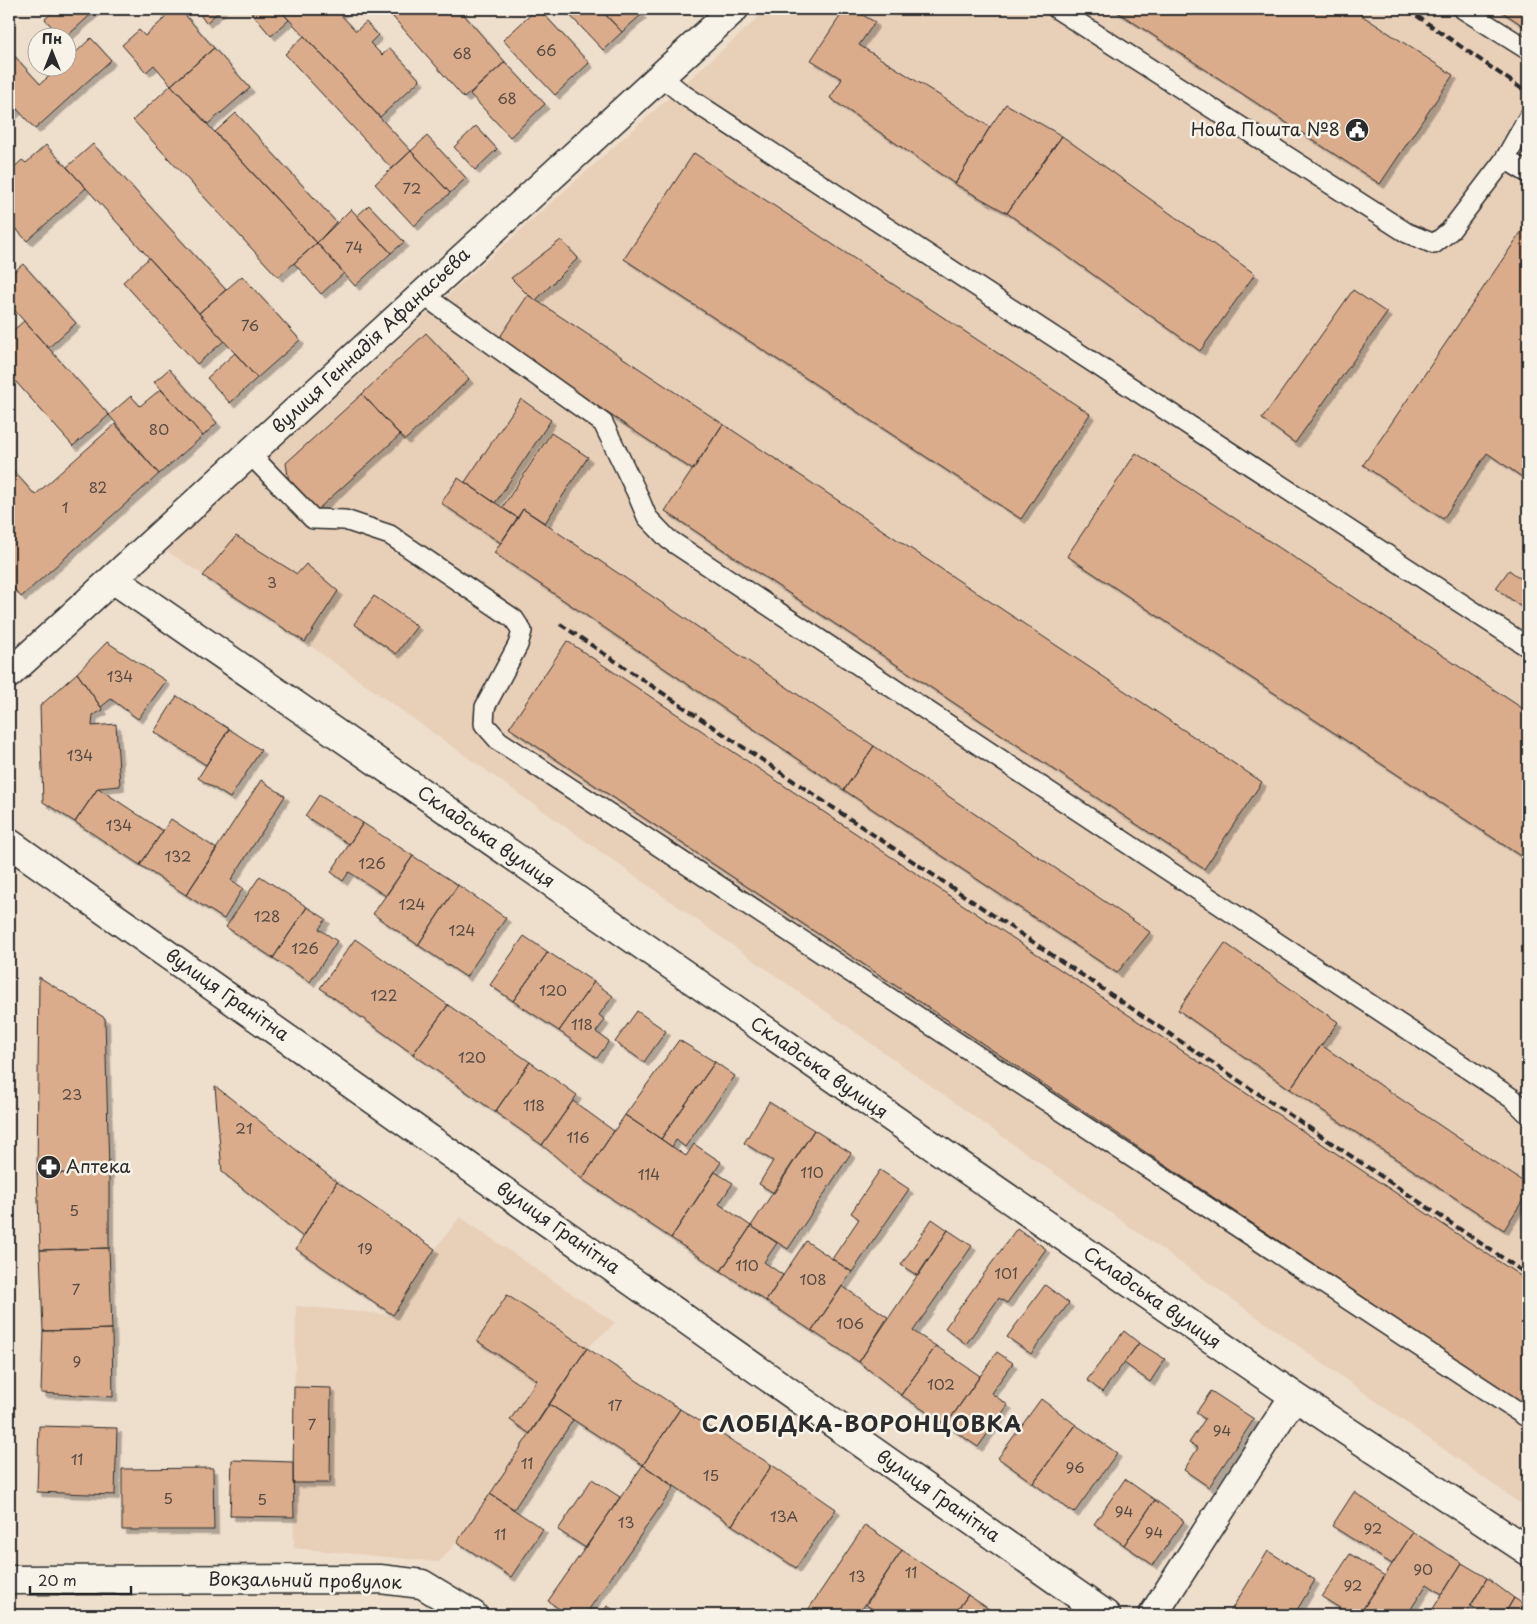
<svg xmlns="http://www.w3.org/2000/svg" width="1537" height="1624" font-family="'Playpen Sans',sans-serif">
	<defs>
		<filter id="shadow"><feDropShadow dx="4.5" dy="4.5" stdDeviation="0" flood-color="#0004"/></filter>
	</defs>
	<rect width="100%" height="100%" fill="#eedecc"/>
	<filter id="ink" filterUnits="userSpaceOnUse"><feTurbulence type="fractalNoise" baseFrequency=".02" numOctaves="2"/><feDisplacementMap in="SourceGraphic" scale="10" xChannelSelector="R" yChannelSelector="G"/><feConvolveMatrix kernelMatrix="1 2 1 2 8 2 1 2 1" color-interpolation-filters="sRGB"/></filter>
	<g filter="url(#ink)">
		<!-- built -->
		<path fill="#e8cfb8" d="M768,9h760v1500l-1223,-867 -141,-93z
			M460,1217l155,106 -28,25 -130,194 -18,20 -145,-14 -1,-65 3,-177 97,9 42,-66z"/>
		<!-- building -->
		<path fill="#daac8b" stroke="#2b2b2b" filter="url(#shadow)" d="M56,9h41l-32,29h-4l-16,-19z
			M166,9h14l34,39 -43,37 -17,-20 -8,7 -24,-27 17,-15 6,6 20,-18 -4,-5z
			M196,9h26l-16,14z
			M248,9h31l10,11 -18,16z
			M279,9h67l-6,5 16,17 10,-9 12,13 -8,8 12,12 8,-7 30,32 -40,37z
			M386,9h73l46,53 -41,36z
			M537,9h2l50,54 -34,32 -52,-55z
			M564,9h36l22,23 -19,18z
			M600,9h37l5,5 -20,18z
			M845,9h7l23,13 -16,23 131,82 -35,57 -125,-86 12,-19 -31,-19z
			M1113,9h239l101,66 -73,109z
			M1498,9h30v20z
			M304,36l107,115 -19,18 -107,-115z
			M91,38l20,22 -76,69 -26,-29v-50l31,34 19,-16h9v-8z
			M214,48l36,40 -42,36 -37,-39z
			M505,62l40,42 -35,33 -40,-43z
			M171,85l146,158 -39,34 -145,-157z
			M9,100l8,10 -8,7z
			M1006,104l56,32 -55,77 -52,-29 35,-57z
			M236,113l100,109 -19,21 -102,-111z
			M476,126l21,23 -22,21 -21,-23z
			M427,136l39,42 -16,15 -39,-42z
			M1062,136l193,138 -55,77 -193,-138z
			M93,144l133,146 -27,23 -132,-146z
			M46,145l40,43 -59,53 -18,-20v-49l13,-12 4,3z
			M411,151l39,42 -36,33 -39,-42z
			M694,153l396,261 -69,105 -397,-260z
			M369,205l35,37 -13,11 -34,-37z
			M351,209l40,44 -36,33 -38,-43z
			M1528,222v259l-41,-28 -44,66 -80,-54z
			M561,240l17,18 -42,42 -8,-5 -17,-17z
			M317,243l27,30 -23,21 -27,-31z
			M149,258l75,83 -27,23 -74,-82z
			M23,264l53,59 -28,25 -39,-44v-28z
			M242,276l58,64 -43,38 -58,-65z
			M1353,290l34,23 -92,130 -33,-24z
			M528,295l195,129 -30,46 -195,-130z
			M24,321l85,94 -36,31 -64,-72v-40z
			M426,333l43,46 -64,61 -43,-46z
			M235,353l22,25 -27,25 -23,-25z
			M169,369l48,54 -14,13 -49,-54z
			M161,389l42,47 -44,38 -50,-59 22,-19 9,10z
			M362,394l38,41 -83,75 -27,-21 -4,-26z
			M521,399l30,21 -56,83 -30,-21z
			M115,424l44,50 -138,123 -12,-14v-117l26,29z
			M723,424l539,358 -58,87 -539,-358z
			M551,433l37,24 -43,66 -22,-14 -5,9 -16,-10z
			M1136,453l392,259v149l-461,-305z
			M458,478l60,40 -17,25 -60,-40z
			M523,509l351,237 -30,44 -350,-237z
			M236,536l61,38 9,-10 32,27 -33,51 -102,-66z
			M1509,570l19,14v28l-32,-24z
			M374,596l43,30 -21,28 -42,-30z
			M567,641l961,640v126l-1019,-679z
			M107,642l59,39 -28,38 -27,-20 -10,8 -24,-34z
			M77,673l26,37 -10,5 -1,11 24,-2 4,62 -22,2 -23,34 -32,-20 -3,-96z
			M177,696l52,33 -23,36 -52,-33z
			M229,729l32,21 -31,48 -32,-20z
			M874,746l276,186 -33,41 -273,-183z
			M261,780l24,16 -54,84 12,8 -19,31 -38,-24z
			M98,788l65,43 -23,34 -65,-43z
			M319,795l44,28 -14,21 -44,-28z
			M171,819l46,30 -31,46 -46,-30z
			M363,823l50,33 -27,40 -37,-24 -6,9 -12,-9z
			M413,856l45,29 -40,60 -45,-31z
			M260,876l47,31 -34,51 -47,-31z
			M458,885l48,33 -40,59 -48,-32z
			M307,907l19,12 -7,10 18,12 -27,41 -37,-24z
			M524,936l24,16 -35,49 -23,-16z
			M355,939l93,66 -35,49 -93,-66z
			M1225,943l113,79 -48,67 -112,-79z
			M548,952l46,30 -35,49 -46,-30z
			M39,977l66,41 4,154 -72,2z
			M594,982l19,14 -14,19 6,5 -9,12 13,9 -12,17 -38,-27z
			M448,1005l82,57 -35,50 -82,-58z
			M637,1011l29,20 -22,31 -29,-20z
			M679,1040l36,22 -54,77 -36,-24z
			M1321,1045l207,140v7l-24,38 -214,-141z
			M530,1062l47,33 -35,50 -47,-33z
			M715,1062l20,14 -50,71 -9,-7 -4,7 -11,-8z
			M215,1086l122,96 -34,55 -81,-65z
			M573,1101l41,30 -32,48 -40,-34z
			M769,1102l45,28 -40,63 -15,-9 14,-23 -29,-18z
			M625,1115l61,41 8,-12 27,18 -50,76 -89,-59z
			M814,1130l37,23 -63,96 -37,-23z
			M880,1170l29,19 -57,83 -20,-13 27,-40 -8,-6z
			M109,1172v76l-69,2 -3,-76z
			M715,1172l18,11 -14,21 32,22 -30,45 -50,-33z
			M337,1182l98,67 -42,66 -97,-66z
			M932,1219l16,11 -30,46 -17,-11z
			M751,1226l26,17 -13,19 19,13 -17,26 -45,-30z
			M1017,1228l29,21 -39,54 -8,-5 -33,46 -21,-16z
			M948,1230l24,16 -59,85 23,15 -35,49 -42,-33z
			M806,1241l46,31 -40,59 -46,-30z
			M109,1248l3,81 -69,2 -3,-81z
			M1045,1285l24,18 -38,51 -24,-17z
			M842,1286l46,31 -29,45 -47,-31z
			M507,1295l80,53 -57,86 -20,-14 27,-40 -60,-39z
			M112,1329l1,68 -72,-4 2,-62z
			M1124,1331l15,12 -37,49 -15,-12z
			M1139,1343l26,16 -15,23 -26,-19z
			M936,1346l44,30 -34,49 -45,-30z
			M587,1348l93,61 -37,56 -94,-61z
			M997,1352l16,11 -22,30 17,12 -30,42 -32,-22z
			M294,1387l37,1 -1,95h-37z
			M1211,1391l43,28 -45,68 -25,-17 14,-22 -9,-5 16,-24 -9,-6z
			M1041,1399l35,26 -43,58 -35,-25z
			M549,1404l24,16 -59,89 -24,-15z
			M680,1409l92,56 -40,60 -89,-60z
			M1076,1425l41,28 -43,60 -41,-30z
			M39,1426l78,2 -2,67 -78,-3z
			M232,1460l61,2 1,55 -64,-1z
			M643,1465l31,22 -89,128h-17l-20,-14z
			M772,1465l64,44 -40,59 -64,-43z
			M213,1468l1,62h-92v-61z
			M592,1479l28,18 -34,51 -28,-18z
			M1125,1479l30,21 -31,45 -30,-21z
			M1354,1492l59,40 -21,32 -60,-38z
			M490,1494l53,35 -32,48 -54,-35z
			M1155,1500l29,21 -31,44 -29,-20z
			M865,1525l37,25 -44,65h-41l-9,-5z
			M1413,1532l49,31 -20,31 -15,-10 -20,31h-48z
			M902,1550l66,45 -14,20h-72l-16,-10z
			M1268,1551l47,29 -21,35h-66z
			M1350,1554l35,22 -26,39h-8l-29,-18z
			M1462,1563l25,15 -22,37h-36z
			M1487,1578l27,20 -10,17h-19l-14,-9z
			M968,1595l30,20h-44z
			M1514,1598l14,9v8h-24z
			M607,1606l16,9h-21z"/>
		<g fill="none" stroke-linecap="round" stroke-linejoin="round">
			<!-- service casing -->
			<g stroke="#2b2b2b" stroke-width="22">
				<path id="service" d="M1057,9l350,224 27,11 16,-13 55,-72 23,-41
					M1463,9l65,41
					M660,76l24,19 844,552
					M1505,159l23,14
					M422,294l181,129 33,68 11,26 21,22 845,560 15,15
					M249,453l64,66 32,1 45,15 124,84 8,12 -4,14 -33,62 -1,17 15,17 1026,675"/>
			</g>
			<!-- minor casing -->
			<g stroke="#2b2b2b" stroke-width="31">
				<path id="minor" d="M113,579l1181,817 234,155
					M9,674l725,-665
					M9,843l1097,772
					M9,1580l371,-1 42,5 51,31
					M1153,1615l141,-219"/>
			</g>
			<!-- service -->
			<use href="#service" stroke="#f7f3e8" stroke-width="19"/>
			<!-- minor -->
			<use href="#minor" stroke="#f7f3e8" stroke-width="28"/>
			<!-- rail -->
			<path stroke="#2b2b2b" stroke-width="4" stroke-dasharray="8 4" stroke-linecap="butt" d="M1407,9l121,84
				M560,624l968,651"/>
		</g>
	</g>
	<!-- icons -->
	<defs>
		<g id="civic-disc" transform="scale(1.25)"><circle r="9.5" fill="#2b2b2b" stroke="#f7f3e8"/><path d="M-.6-6.5H3V-4.5H.6V-3L4-1V1h2V6H-6V1h2V-1L-.6-3ZM-1.2 2.5V6h2.4V2.5Z" fill="#fff"/></g>
		<g id="pharmacy-disc" transform="scale(1.25)"><circle r="9.5" fill="#2b2b2b" stroke="#f7f3e8"/><path d="M-2-6h4v4h4v4h-4v4h-4v-4h-4v-4h4Z" fill="#fff"/></g>
	</defs>
	<g fill-rule="evenodd">
		<use href="#civic-disc" x="1357" y="130"/>
		<use href="#pharmacy-disc" x="49" y="1167"/>
	</g>
	<g text-anchor="middle" stroke-width="5" stroke-linejoin="round" paint-order="stroke">
		<!-- number labels -->
		<g font-size="15" fill="#574b43">
			<text x="546" y="56">66</text>
			<text x="462" y="59">68</text>
			<text x="507" y="104">68</text>
			<text x="412" y="194">72</text>
			<text x="354" y="253">74</text>
			<text x="250" y="331">76</text>
			<text x="159" y="435">80</text>
			<text x="98" y="493">82</text>
			<text x="65" y="513">1</text>
			<text x="272" y="588">3</text>
			<text x="120" y="682">134</text>
			<text x="80" y="761">134</text>
			<text x="119" y="831">134</text>
			<text x="178" y="862">132</text>
			<text x="372" y="869">126</text>
			<text x="412" y="910">124</text>
			<text x="267" y="922">128</text>
			<text x="462" y="936">124</text>
			<text x="305" y="954">126</text>
			<text x="553" y="996">120</text>
			<text x="384" y="1001">122</text>
			<text x="582" y="1030">118</text>
			<text x="472" y="1063">120</text>
			<text x="72" y="1100">23</text>
			<text x="534" y="1111">118</text>
			<text x="244" y="1134">21</text>
			<text x="578" y="1143">116</text>
			<text x="812" y="1178">110</text>
			<text x="649" y="1180">114</text>
			<text x="74" y="1216">5</text>
			<text x="365" y="1254">19</text>
			<text x="747" y="1271">110</text>
			<text x="1006" y="1279">101</text>
			<text x="813" y="1285">108</text>
			<text x="76" y="1295">7</text>
			<text x="850" y="1329">106</text>
			<text x="77" y="1367">9</text>
			<text x="941" y="1390">102</text>
			<text x="615" y="1411">17</text>
			<text x="312" y="1430">7</text>
			<text x="1222" y="1436">94</text>
			<text x="77" y="1465">11</text>
			<text x="527" y="1469">11</text>
			<text x="1075" y="1473">96</text>
			<text x="711" y="1481">15</text>
			<text x="168" y="1504">5</text>
			<text x="262" y="1505">5</text>
			<text x="1124" y="1517">94</text>
			<text x="784" y="1522">13А</text>
			<text x="626" y="1528">13</text>
			<text x="1373" y="1534">92</text>
			<text x="1154" y="1538">94</text>
			<text x="500" y="1540">11</text>
			<text x="1423" y="1575">90</text>
			<text x="911" y="1578">11</text>
			<text x="857" y="1582">13</text>
			<text x="1353" y="1591">92</text>
		</g>
		<!-- poi labels -->
		<g font-size="18" fill="#2b2b2b" stroke="#f7f3e8" text-anchor="end">
			<text x="1340" y="136">Нова Пошта №8</text>
			<text x="66" y="1173" text-anchor="start">Аптека</text>
		</g>
		<!-- street labels -->
		<g font-size="18" fill="#2b2b2b" stroke="#f7f3e8">
			<text transform="translate(371 341) rotate(-43)" y="6">вулиця Геннадія Афанасьєва</text>
			<text transform="translate(486 837) rotate(35)" y="6">Складська вулиця</text>
			<text transform="translate(227 995) rotate(35)" y="6">вулиця Гранітна</text>
			<text transform="translate(819 1068) rotate(35)" y="6">Складська вулиця</text>
			<text transform="translate(558 1228) rotate(35)" y="6">вулиця Гранітна</text>
			<text transform="translate(1152 1298) rotate(35)" y="6">Складська вулиця</text>
			<text transform="translate(938 1496) rotate(35)" y="6">вулиця Гранітна</text>
			<text transform="translate(305 1581) rotate(1)" y="6">Вокзальний провулок</text>
		</g>
		<!-- district labels -->
		<g font-size="22" font-weight="bold" letter-spacing="1" fill="#2b2b2b" stroke="#f7f3e8">
			<text x="862" y="1432">СЛОБІДКА-ВОРОНЦОВКА</text>
		</g>
	</g>
	<!-- margin -->
	<rect width="1537" height="1624" fill="none" stroke="#f7f3e8" stroke-width="30"/>
	<rect x="15" y="15" width="1507" height="1594" fill="none" stroke="#2b2b2b" stroke-width="2" filter="url(#ink)"/>
	<!-- north arrow -->
	<g transform="translate(52 52)"><circle r="24" fill="#f7f3e8" stroke="#a5a39c"/>
	<path d="M0-4L9 19L0 12L-9 19Z" fill="#2b2b2b"/>
	<text y="-8" font-size="14" font-weight="bold" text-anchor="middle" fill="#2b2b2b">Пн</text>
	</g>
	<!-- scale -->
	<path d="M30 1586v8h101v-8" fill="none" stroke="#2b2b2b" stroke-width="2.5"/>
	<text x="38" y="1586" font-size="15" fill="#2b2b2b" stroke="#f7f3e8" stroke-width="4" paint-order="stroke">20 m</text>
</svg>
